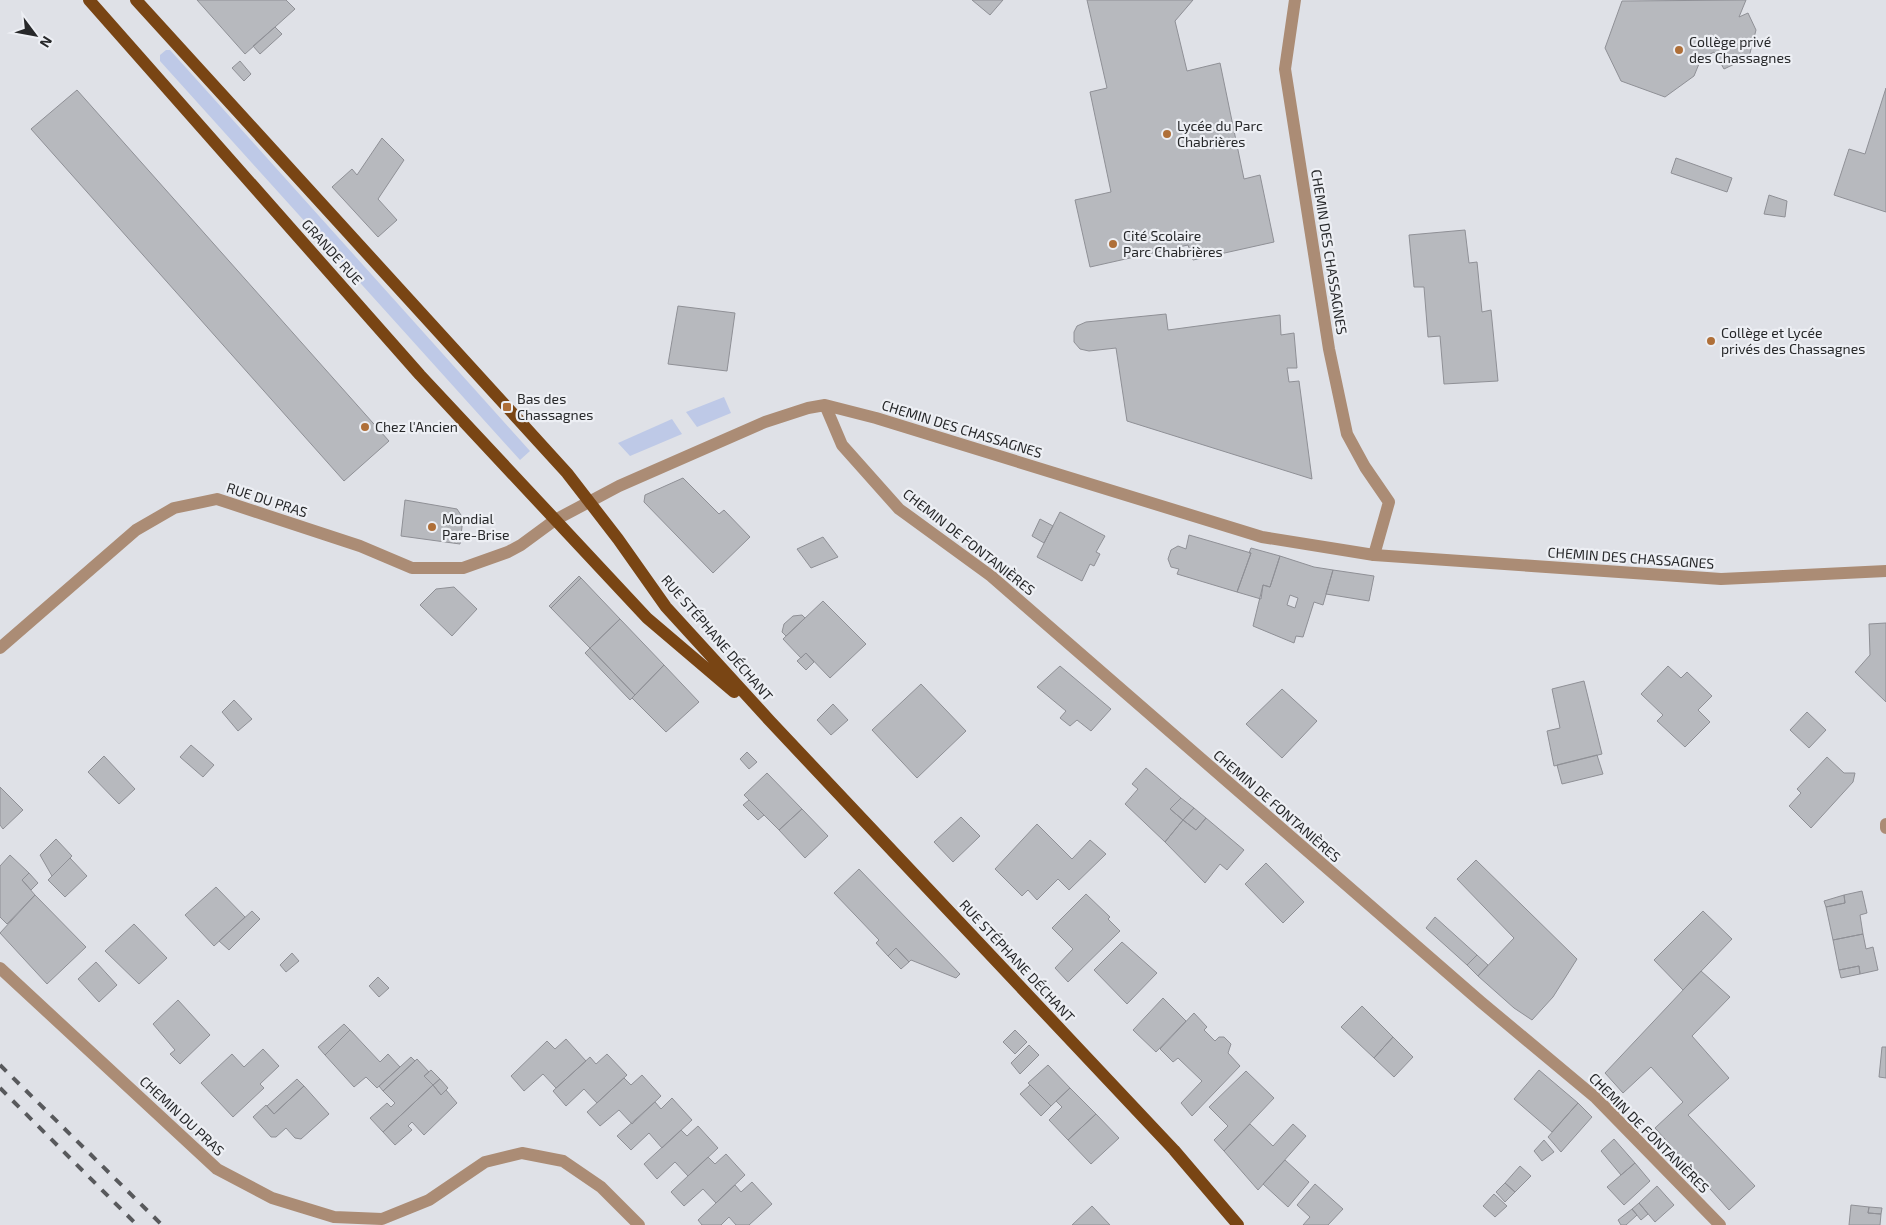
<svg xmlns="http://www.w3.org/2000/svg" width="1886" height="1225" font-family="'Exo 2',sans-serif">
	<rect width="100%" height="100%" fill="#dfe1e7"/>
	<!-- green -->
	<path fill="#bec9e7" d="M166,50h4l360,401 -10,9 -360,-399v-6z
		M724,397l7,16 -34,14 -11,-15z
		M672,419l10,15 -52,22 -12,-13z"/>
	<!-- building -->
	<path fill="#b7b9be" stroke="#8f9096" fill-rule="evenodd" d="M197,0h89l9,9 -50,45z
		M972,0h31l-13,15z
		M1087,0h106l-18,21 12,50 33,-8 24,116 16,-4 14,67 -81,18 -5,-15 -98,22 -15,-67 36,-8 -21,-100 17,-4z
		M1746,0l-7,17 9,-4 8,17 -7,27 -25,12 -10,-17 -13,7 -7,17 -29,21 -44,-16 -16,-33 17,-47z
		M275,27l7,7 -22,20 -7,-8z
		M240,61l11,13 -7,7 -12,-13z
		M1886,88v124l-52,-17 15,-46 16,5z
		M77,90l312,351 -45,40 -313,-352z
		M382,138l22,22 -26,39 19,21 -19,17 -46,-50 20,-18 5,6z
		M1676,158l56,20 -5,14 -56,-19z
		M1769,195l18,6 -2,16 -21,-3z
		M1465,230l4,33 8,-1 5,50 9,-2 7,71 -54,3 -4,-48 -12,1 -4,-50h-10l-5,-52z
		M678,306l57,7 -8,58 -59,-7z
		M1166,314l2,16 112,-15 1,20 13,-2 3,35h-10l2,14 10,-1 13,98 -185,-58 -11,-73 -27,3 -9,-2 -6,-7v-10l3,-6 9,-4z
		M683,478l36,36 5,-4 26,27 -37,36 -69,-71 1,-7z
		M405,500l52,9 6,9 -3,26 -59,-8z
		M1060,512l45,24 -9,16 4,2 -6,12 -4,-2 -8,17 -45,-24z
		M1040,519l13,7 -9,17 -12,-7z
		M1189,535l62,18 -14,39 -60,-18 2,-5 -8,-2 -3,-8 3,-9 7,-4 8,3z
		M823,537l15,20 -27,11 -14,-19z
		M1251,548l29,8 -10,31 -7,-2 -2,14 -24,-7 14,-39h-2z
		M1280,556l34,11 19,3 -10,35 -9,-3 -11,35 -7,-1 -2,7 -41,-17 10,-41 7,2zM1290,595l8,3 -3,10 -8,-3z
		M1333,570l41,6 -5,25 -43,-7z
		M579,576l2,2 -30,30 -2,-2z
		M581,578l39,41 -30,29 -39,-40z
		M454,587l23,22 -25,27 -32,-31 16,-16z
		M823,601l43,43 -36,34 -24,-25 -5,5 -18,-19z
		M802,615l3,3 -19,18 -4,-4 2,-8 9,-8z
		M620,619l44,46 -29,30 -45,-47z
		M1886,623v79l-31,-30 15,-17 -1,-31z
		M590,648l45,47 -5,5 -45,-47z
		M806,653l8,9 -8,8 -9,-9z
		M664,665l35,37 -33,30 -34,-34z
		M1060,666l51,43 -20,22 -14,-11 -7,6 -10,-8 6,-7 -29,-24z
		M1668,666l13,12 6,-6 25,24 -14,14 12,12 -25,25 -28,-26 6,-6 -22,-21z
		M1584,681l18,73 -48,12 -7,-35 13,-3 -8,-39z
		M921,684l45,47 -49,47 -45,-48z
		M1282,689l35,32 -35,37 -36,-34z
		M234,700l18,19 -14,12 -16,-19z
		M833,704l15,16 -17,15 -14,-15z
		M1807,712l19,18 -17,18 -19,-18z
		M191,745l23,20 -11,12 -23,-20z
		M747,752l10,10 -8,7 -9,-10z
		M1597,755l6,19 -41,10 -5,-19z
		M104,756l31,33 -16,15 -31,-32z
		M1827,757l17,16h11l-2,9 -42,46 -22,-22 12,-13 -4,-4z
		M1146,768l35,30 -11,11 13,11 -18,22 -40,-38 13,-15 -6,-5z
		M767,773l35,36 -23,21 -35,-35z
		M0,787l23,23 -20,19 -3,-4z
		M1181,798l13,10 -11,12 -13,-11z
		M749,800l15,15 -6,5 -15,-15z
		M1194,808l12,10 -10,12 -13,-10z
		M802,809l26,27 -23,22 -26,-28z
		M961,817l19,19 -27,26 -19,-20z
		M1206,818l38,32 -17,20 -7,-6 -15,19 -40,-41 18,-22 13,10z
		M1037,824l35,35 18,-19 16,14 -37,36 -11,-11 -21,21 -9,-10 -6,6 -27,-27z
		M56,839l16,17 -20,20 -12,-21z
		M10,855l19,18 -7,7 13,15 -28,29 -7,-7v-51z
		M70,858l17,18 -22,21 -17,-17z
		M1476,860l101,99 -24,38 -21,23 -18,-12 -36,-32 36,-38 -57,-59z
		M1266,863l38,39 -21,21 -38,-39z
		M859,869l101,105 -4,4 -45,-18 -2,2 -13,-14 -8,8 -12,-13 3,-3 -45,-47z
		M29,873l9,10 -7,7 -9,-10z
		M216,887l29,30 -31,29 -29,-31z
		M1862,891l5,22 -7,2 3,19 -30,6 -7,-33 19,-4 -1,-8z
		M1086,894l24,23 -2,2 12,12 -52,51 -13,-14 18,-19 -21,-21z
		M35,895l51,52 -39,37 -47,-51z
		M1844,895l1,8 -19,4 -2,-6z
		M252,911l8,8 -31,31 -10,-9z
		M1703,911l29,28 -49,51 -29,-30z
		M1435,917l42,38 -10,10 -41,-37z
		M134,924l33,34 -28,26 -34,-33z
		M1863,934l3,15 7,-2 5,23 -18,4 -1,-8 -20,4 -6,-30z
		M1122,942l35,31 -30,31 -33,-34z
		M896,948l13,14 -8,7 -13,-13z
		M292,953l7,8 -13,11 -6,-7z
		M1477,955l11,10 -10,11 -11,-11z
		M96,962l21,23 -18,17 -21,-23z
		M1859,966l1,8 -19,4 -2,-8z
		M1701,971l29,26 -38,39 37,42 -41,37 67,71 -26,24 -74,-82 28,-26 -32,-35 -28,26 -18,-20z
		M378,977l11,11 -10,9 -10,-11z
		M1163,998l23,23 -30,31 -23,-22z
		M178,1000l32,35 -30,29 -10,-10 5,-4 -22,-26z
		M1362,1006l31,31 -19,21 -33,-31z
		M1194,1013l13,14 -3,3 11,11 4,-4h5l7,7 -3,9 12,13 -48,50 -11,-13 21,-22 -24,-23 -5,4 -13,-13z
		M344,1024l6,6 -25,25 -7,-8z
		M350,1030l30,32 8,-8 12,13 -23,21 -11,-11 -12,10 -29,-32z
		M1015,1030l12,12 -12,12 -12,-12z
		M1393,1037l20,20 -19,20 -20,-19z
		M566,1039l20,22 -30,27 -13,-14 -19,17 -13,-15 36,-35 8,8z
		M1029,1045l10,10 -19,19 -9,-11z
		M1882,1047h4v31l-7,-1z
		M263,1049l16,17 -19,18 4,4 -31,29 -32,-34 31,-29 12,13z
		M607,1054l20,21 -30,28 -13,-14 -18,17 -13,-15 37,-34 6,7z
		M411,1057l4,4 -32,30 -4,-5z
		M417,1059l12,13 -5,4 9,9 -50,47 -13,-14 17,-15 4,4 4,-4 -12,-12z
		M1048,1065l22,23 -19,18 -23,-23z
		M431,1070l9,9 -7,6 -9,-9z
		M1539,1070l39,33 -26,29 -38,-33z
		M1246,1071l28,27 -50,53 -10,-11 14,-14 -19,-19z
		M642,1075l19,21 -29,28 -13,-14 -19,16 -13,-14 37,-34 7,7z
		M297,1079l7,7 -30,28 -7,-8z
		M440,1079l8,9 -7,7 -8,-10z
		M433,1085l8,10 5,-5 11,13 -33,32 -12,-13 -4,4 4,4 -17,15 -12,-13z
		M1030,1085l21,21 -10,10 -21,-22z
		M304,1086l25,28 -28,25 -6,-1 -9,-10 -10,9h-5l-18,-20 13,-12 8,9z
		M1070,1088l26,26 -28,26 -19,-20 13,-13 -6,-6z
		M672,1098l20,22 -30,28 -13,-15 -18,17 -14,-14 38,-34 6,7z
		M1578,1103l14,14 -31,35 -13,-15z
		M1096,1114l23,24 -28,26 -23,-24z
		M1250,1124l23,22 20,-22 13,12 -48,54 -34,-39z
		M698,1126l20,22 -30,28 -13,-14 -18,17 -13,-15 37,-34 6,6z
		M1614,1139l21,24 -14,12 -20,-24z
		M1544,1140l10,12 -12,9 -8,-10z
		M726,1154l19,21 -29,28 -13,-14 -19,17 -13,-14 37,-35 7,7z
		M1285,1160l24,22 -21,25 -25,-23z
		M1635,1163l15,18 -26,24 -17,-18z
		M1520,1166l11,10 -16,16 -10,-9z
		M752,1182l20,22 -23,21h-13l-7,-8 -8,8h-19l-4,-5 37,-35 6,7z
		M1505,1183l10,9 -10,10 -9,-10z
		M1315,1184l28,25 -15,16h-25l7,-8 -13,-12z
		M1657,1186l17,19 -19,17 -16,-19z
		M1494,1194l13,12 -12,11 -12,-11z
		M1639,1203l9,11 -7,6 -9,-11z
		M1851,1205l18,2 -1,6 13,1 -1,11h-31z
		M1092,1206l18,19h-38z
		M1869,1207l13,1 -1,6 -13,-1z
		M1632,1209l5,6 -11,10h-5l-3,-5z"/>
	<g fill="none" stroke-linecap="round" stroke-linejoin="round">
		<!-- service -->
		<path stroke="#ab8c75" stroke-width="12" d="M1295,0l-10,69 44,280 18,85 18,33 24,35 -15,53"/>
		<!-- minor -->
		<path stroke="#ab8c75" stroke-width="12" d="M825,405l17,40 57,64 92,67 490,426 115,96 124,127
			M0,648l136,-118 38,-22 43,-9 143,47 52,22h51l45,-16 13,-7 34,-25 64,-34 146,-64 43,-14 17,-3 51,13 386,119 112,18 347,24 165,-8
			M1886,824v4
			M0,968l217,201 55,29 62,19 48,2 47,-19 56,-38 37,-9 41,8 38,26 38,38"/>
		<!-- primary -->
		<path stroke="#794514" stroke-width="12" d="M89,0l331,375 227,243 87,74
			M136,0l431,473 51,66 48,68 104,114 404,429 64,75"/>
		<!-- rail -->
		<path stroke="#58595c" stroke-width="4" stroke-dasharray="9 9" stroke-linecap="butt" d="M0,1065l162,160
			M0,1088l137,137"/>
	</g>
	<!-- markers -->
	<g fill="#af6f38" stroke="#edeff4" stroke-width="2">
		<circle cx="1679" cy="50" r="5"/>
		<circle cx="1167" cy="134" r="5"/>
		<circle cx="1113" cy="244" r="5"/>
		<circle cx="1711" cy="341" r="5"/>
		<rect x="502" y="402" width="10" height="10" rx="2.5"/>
		<circle cx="365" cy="427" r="5"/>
		<circle cx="432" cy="527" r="5"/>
	</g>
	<g text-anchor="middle" stroke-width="4.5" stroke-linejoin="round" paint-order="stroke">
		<!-- poi labels -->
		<g font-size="14" fill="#27282a" stroke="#edeff4" text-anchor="start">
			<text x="1689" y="47">Collège privé<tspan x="1689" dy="16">des Chassagnes</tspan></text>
			<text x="1177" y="131">Lycée du Parc<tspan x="1177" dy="16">Chabrières</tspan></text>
			<text x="1123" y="241">Cité Scolaire<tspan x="1123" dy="16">Parc Chabrières</tspan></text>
			<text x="1721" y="338">Collège et Lycée<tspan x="1721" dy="16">privés des Chassagnes</tspan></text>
			<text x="517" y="404">Bas des<tspan x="517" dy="16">Chassagnes</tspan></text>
			<text x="375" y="432">Chez l'Ancien</text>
			<text x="442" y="524">Mondial<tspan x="442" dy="16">Pare-Brise</tspan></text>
		</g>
		<!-- street labels -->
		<g font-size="14" fill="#27282a" stroke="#edeff4">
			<text transform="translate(332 252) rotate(48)" y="5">GRANDE RUE</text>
			<text transform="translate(1329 252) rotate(81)" y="5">CHEMIN DES CHASSAGNES</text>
			<text transform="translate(962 429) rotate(17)" y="5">CHEMIN DES CHASSAGNES</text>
			<text transform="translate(267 500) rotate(18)" y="5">RUE DU PRAS</text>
			<text transform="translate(969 542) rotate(38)" y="5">CHEMIN DE FONTANIÈRES</text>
			<text transform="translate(1631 558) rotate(4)" y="5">CHEMIN DES CHASSAGNES</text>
			<text transform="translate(717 638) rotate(49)" y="5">RUE STÉPHANE DÉCHANT</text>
			<text transform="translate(1277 806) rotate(41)" y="5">CHEMIN DE FONTANIÈRES</text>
			<text transform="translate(1017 961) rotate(47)" y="5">RUE STÉPHANE DÉCHANT</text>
			<text transform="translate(182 1116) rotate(43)" y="5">CHEMIN DU PRAS</text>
			<text transform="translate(1649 1133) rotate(45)" y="5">CHEMIN DE FONTANIÈRES</text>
		</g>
	</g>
	<!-- north arrow -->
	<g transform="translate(35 35) rotate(122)" stroke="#edeff4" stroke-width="4" paint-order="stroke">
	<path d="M0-4L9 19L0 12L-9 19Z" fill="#27282a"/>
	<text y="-8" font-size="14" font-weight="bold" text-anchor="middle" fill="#27282a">N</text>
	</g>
</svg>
